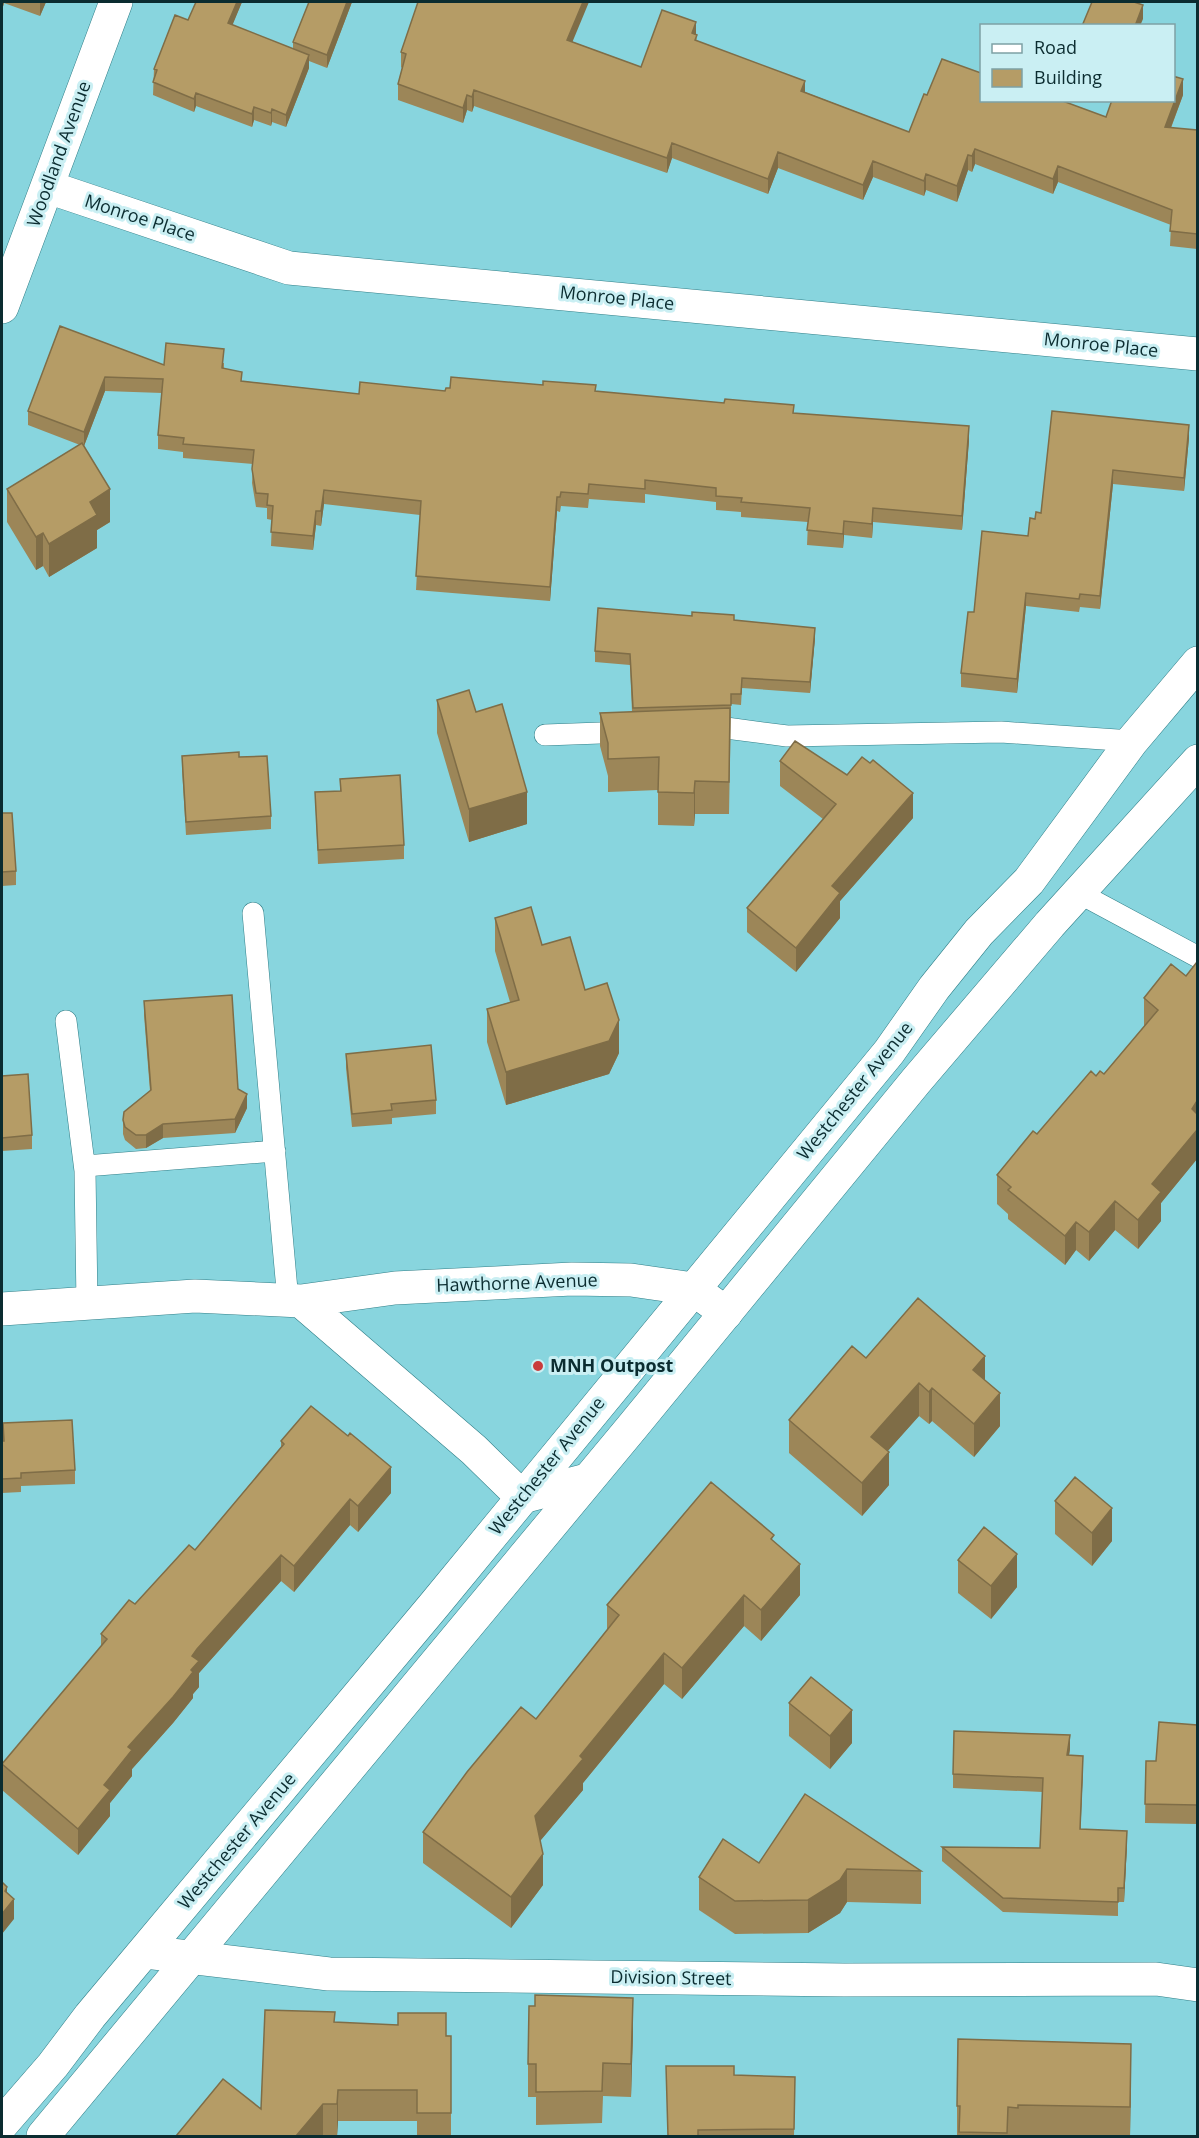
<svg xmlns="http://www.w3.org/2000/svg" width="1199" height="2138" font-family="'Open Sans',sans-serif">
	<rect width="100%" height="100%" fill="#88d5de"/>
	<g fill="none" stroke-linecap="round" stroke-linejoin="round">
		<!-- lane casing -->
		<g stroke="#307f88" stroke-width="22">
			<path id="lane" d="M701,729l25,-1 61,8 214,-4 131,9
				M545,735l83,-3
				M1079,893l119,64
				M253,913l35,388
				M66,1021l19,150 2,132
				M85,1166l190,-15"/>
		</g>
		<!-- street casing -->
		<g stroke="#307f88" stroke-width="34">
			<path id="street" d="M48,187l241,81 909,86
				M2,307l114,-305
				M301,1301l173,149 48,47 65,-17
				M2,1309l193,-13 106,5 94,-13 177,-9 59,1 62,9 33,24
				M146,1952l183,22 515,6 312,-1 42,6"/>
		</g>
		<!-- secondary casing -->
		<g stroke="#307f88" stroke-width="34">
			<path id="secondary" d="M2,2124l51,-59 37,-49 345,-412 454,-552 45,-64 45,-56 50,-51 103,-140 66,-78
				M43,2136l590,-710 283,-345 134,-157 148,-163"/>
		</g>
		<!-- lane -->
		<use href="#lane" stroke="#fff" stroke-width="21"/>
		<!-- street -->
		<use href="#street" stroke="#fff" stroke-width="33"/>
		<!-- secondary -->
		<use href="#secondary" stroke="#fff" stroke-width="33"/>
	</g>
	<!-- wall -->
	<path fill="#9c8658" d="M2,2h44l-6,14 -36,-13 -2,7z
		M196,2h46l-10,23 61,24v-7l16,-40h43l-25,66 -18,-7v7l-23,59 -14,-5 -1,4 -17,-6 -2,7 -56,-21 -2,6 -41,-17 1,-26 34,-49z
		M696,35l1,6 108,51 104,40 18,-37 179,22 77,-22 -12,33 26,2v119l-27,-3 1,-21 -113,-43 -5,12 -78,-30 -3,8 -4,-2 -11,32 -31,-12 -2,6 -51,-19 -10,23 -85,-32 -10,26 -96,-36 -5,15 -193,-67 -2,6 -5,-2 -4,13 -65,-23v-16l4,-16 -1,-1v-15l172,-10 68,25z
		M60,326l104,39 60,-2v5l18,13 117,13 86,-3 151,1 198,21 175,27 -7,90 -89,-8 -1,16 -28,-3 -1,13 -36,-3 1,-23 -67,-5v-5l-25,-2v-8l-71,-8v9l-56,-4 -1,9 -27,-2 -1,6 -3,-1 -7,90 -134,-11 4,-75 -96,-11 -3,22 -5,-1 -3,25 -42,-4 1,-26 -5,-1v-11l-11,-1 -4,-24 1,-19 -70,-6v-6l-25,-3v-14l4,-42 -57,-2 -21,55 26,76 -13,8v18l-48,29 -6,-11 -7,4 -29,-48v-33l73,-44 -52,-20v-14z
		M1052,411l137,27 -5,53 -71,-7 -13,125 -20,-2 -1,5 -53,-6 -9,87 -56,-6v-14l13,-61 54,-76 7,-17 6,-6z
		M734,620l81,18 -5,55 -68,-5 -1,17 -10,-1 -2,110h-34l-1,12 -36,-1v-35l-50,2v-16l-8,-30v-33l32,-1 -2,-47 -35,-3v-11z
		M437,700l39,12 51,112 -58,18 -32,-109z
		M182,756l57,1 32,59v13l-85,6 -4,-66z
		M780,761l133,57 -73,83v17l-44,54 -49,-40v-24l76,-89 -43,-33z
		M340,779l64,66v14l-86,5 -3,-72 25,-1z
		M2,813l14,58v14l-14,1z
		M495,918l47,27 43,45 34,63 -10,21 -103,31 -19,-63v-33l23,-7 -15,-51z
		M1197,962v197l-36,44v18l-23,28 -23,-19 -26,31 -13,-11 -11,15 -57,-46v-5l-11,-10v-29l99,-99 8,-2 40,-47v-29l42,-22z
		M144,1001l94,88 9,19 -12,25 -72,5 -17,10 -10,1 -11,-9 -2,-6v-14l27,-29 -6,-76z
		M346,1054l90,46v14l-44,4v6l-40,3 -6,-59z
		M2,1076l30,59v14l-30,2z
		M866,1358l119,23 15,45 -26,31 -42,-36 -3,3 -10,-8 -32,35 2,34 -27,31 -73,-63v-33z
		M3,1423l72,47v14l-54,2v6l-19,1v-52h1z
		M281,1441l110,52 -33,39 -8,-7 -56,67 -13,-11 -82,92v14l-6,7v4l-20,25 -41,46v7l-22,27v13l-32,39 -76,-65v-26l99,-117v-13l94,-84 86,-103z
		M1055,1501l57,40 -20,25 -37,-32z
		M774,1542l26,53 -39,46 -17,-15 -62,73 -18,-15 -81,99v7l-43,51 3,44 -32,43 -88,-65v-31l113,-113 71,-89v-25z
		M958,1560l59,27 -26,32 -33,-26z
		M789,1703l63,40 -22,26 -41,-33z
		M1197,1725v99l-52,-1 1,-62h10z
		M1070,1749l-1,6 14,14 -3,60 47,15 -3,58h-6v14l-115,-4 -61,-51v-14l98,1 3,-56 -90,-4v-14z
		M759,1863l162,8v33l-74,-2 -7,11 -32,20 -73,1 -36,-24v-33z
		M335,2022l116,14v100h-34v-15h-79l-1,15 -14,-1 -62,-26z
		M633,2031l-2,66 -28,-1 -1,27 -66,2v-28h-8v-33z
		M734,2075l61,2 -1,59h-126z
		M1131,2077l-1,59h-173v-30z"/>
	<!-- shaded-wall -->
	<path fill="#7f6d47" d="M2,2h2v1l-2,7z
		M41,2h5l-6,14v-13z
		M237,2h5l-14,34v-13z
		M347,2h5l-25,66v-13z
		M583,2h6l-22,53v-15z
		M1143,5v14l-3,7h-5z
		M696,22v16l-4,-5z
		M309,55v13l-23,59v-12z
		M1183,79v16l-18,48v-16z
		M805,81v15l-4,-5z
		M474,90v16l-2,6v-15z
		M196,93v13l-2,6v-13z
		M467,95v15l-4,13v-15z
		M254,107v13l-2,7v-13z
		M272,109v13l-1,4v-13z
		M672,143v15l-5,15v-15z
		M975,149v15l-3,8v-16z
		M778,152v16l-10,26v-15z
		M968,155v15l-11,32v-16z
		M873,161v16l-10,23v-15z
		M1058,166v16l-5,12v-15z
		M926,174v16l-2,6v-15z
		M105,377v14l-21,55v-14z
		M1189,425v13l-5,53v-13z
		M969,426v14l-7,90v-14z
		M1113,470v14l-13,125v-13z
		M110,489v33l-13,8v18l-48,29v-33l41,-42z
		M324,490v14l-3,22v-15z
		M557,497v14l-7,90v-14z
		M873,508v14l-1,16v-14z
		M316,511v14l-3,25v-14z
		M844,521v14l-1,13v-14z
		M43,533v33l-7,4v-33z
		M1026,593v13l-9,87v-14z
		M815,628v10l-5,55v-11z
		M695,781v33l-1,12v-33z
		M527,792v32l-58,18v-33z
		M913,793v25l-73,83v17l-44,54v-24l36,-62z
		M619,1020v33l-10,21 -103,31v-33z
		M247,1094v14l-12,25v-14z
		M1197,1101v58l-36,44v18l-23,28v-29l14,-36 40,-75z
		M163,1124v14l-17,10v-13z
		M1115,1201v29l-26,31v-29z
		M1076,1222v28l-11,15v-29z
		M985,1356v33l-12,-19z
		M919,1383v33l-48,54v-33z
		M932,1388v33l-3,3v-32z
		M1000,1393v33l-26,31v-33z
		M889,1452v33l-27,31v-33z
		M391,1467v26l-33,39v-26z
		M350,1499v26l-56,67v-26z
		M1112,1508v33l-20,25v-33z
		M1017,1554v33l-26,32v-33z
		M281,1555v26l-82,92v14l-6,7v4l-20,25 -41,46v7l-22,27v13l-32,39v-26l26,-44 24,-38 69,-98z
		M800,1564v31l-39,46v-31z
		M744,1595v31l-62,73v-31z
		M664,1653v31l-81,99v7l-48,57v-31l45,-60z
		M852,1710v33l-22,26v-33z
		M1070,1735v14l-3,19v-13z
		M1083,1756v13l-3,73v-13z
		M1127,1831v13l-3,58v-14z
		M543,1854v31l-32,43v-31z
		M847,1869v33l-7,11 -32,20v-33z
		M7,1887v20l7,-8v20l-12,15v-20l3,-23z
		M633,1998v33l-2,66v-33z
		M1131,2044v33l-1,59v-29z
		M338,2090v31l-1,15v-32z
		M323,2104v31l-1,1h-26z"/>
	<!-- building -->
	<path fill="#b59c66" stroke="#7f6d47" stroke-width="1.5" d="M196,2h41l-9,21 81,32 -23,60 -14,-6 -1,4 -17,-6 -2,7 -56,-21 -2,6 -41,-17 4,-12 -3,-1 21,-54 13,5z
		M309,2h38l-20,53 -34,-13z
		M418,2h165l-16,38 74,27 21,-57 34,12 -4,11 5,2 -2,5 110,41 -4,10 108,41 15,-38 3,1 15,-36 39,14v27h79l46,17 6,-17h61v-24l10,3 -18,48 32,3v104l-27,-3 2,-21 -114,-44 -5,13 -78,-30 -3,7 -4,-1 -11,31 -31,-12 -2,7 -51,-20 -10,24 -85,-33 -10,27 -96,-36 -5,15 -193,-68 -2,7 -5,-2 -4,13 -65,-24 8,-30 -5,-2z
		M1092,2h42l9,3 -8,21h-53z
		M60,326l104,39 2,-22 58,6 -2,19 20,4 -1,9 118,13 1,-12 85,9 1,-3h4l1,-11 92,8v-4l53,4 -1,6 129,12 1,-4 69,6 -1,8 176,13 -7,90 -89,-8 -1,16 -28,-3 -1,13 -36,-4 3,-22 -69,-6 1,-4 -26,-2v-8l-71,-8v9l-56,-5 -1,10 -27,-2 -1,5h-3l-7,90 -134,-11 5,-75 -97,-11 -3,21h-5l-3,25 -42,-4 2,-26 -6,-1 1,-11 -12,-1 -4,-24 2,-19 -71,-6 1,-6 -26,-3 5,-56 -58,-2 -21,55 -56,-21z
		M1052,411l137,14 -5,53 -71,-8 -13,126 -20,-2 -1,5 -53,-6 -9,86 -56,-6 7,-61h6l8,-81 46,5 2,-18 5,1 1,-7 5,1z
		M82,443l28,46 -20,13 7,13 -48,29 -6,-11 -7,4 -29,-48z
		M598,608l94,8v-4l42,3v5l81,8 -5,54 -68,-4 -1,16h-10v11l-98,3 -3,-54 -35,-3z
		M469,690l7,22 26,-8 25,88 -58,17 -32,-109z
		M730,708l-1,74 -34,-1 -1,12 -36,-1 1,-35 -51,2v-16l-8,-30z
		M795,741l52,34 15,-18 8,6 3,-3 40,33 -81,93 8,7 -44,55 -49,-40 89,-104 -56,-43z
		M239,752v5l28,-1 4,60 -85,6 -4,-66z
		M400,775l4,70 -86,5 -3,-58 26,-1 -1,-12z
		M2,813h10l4,58 -14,1z
		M531,907l11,38 28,-8 15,53 22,-7 12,37 -10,21 -103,31 -19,-63 32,-9 -24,-82z
		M1197,962v139l-5,8 5,5v16l-45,54 9,8 -23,28 -23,-19 -26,31 -13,-10 -11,14 -57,-46 3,-3 -14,-12 36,-44 4,3 54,-63 5,5 4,-5 4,3 54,-64 -14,-12 27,-34 15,12z
		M232,995l6,94 9,5 -12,25 -72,5 -17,11h-10l-11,-8 -2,-7 1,-8 27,-22 -7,-89z
		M431,1045l5,55 -45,4 1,6 -40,4 -6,-60z
		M28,1074l4,61 -30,3v-62z
		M918,1298l67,58 -12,14 27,23 -26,31 -42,-36 -3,4 -10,-9 -48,54 18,15 -27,31 -73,-63 63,-74 14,12z
		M311,1406l37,30 2,-3 41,34 -33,39 -8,-7 -56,67 -13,-11 -84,94 -5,7 7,5 -8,9 2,2 -20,25 -45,50 4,3 -28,35 6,5 -32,39 -76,-65 105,-125 -6,-5 28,-34 6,4 54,-59 6,5 89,-106 -3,-3z
		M72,1420l3,50 -54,3v5l-19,1v-38h2l-1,-18z
		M1075,1477l37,31 -20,25 -37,-32z
		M711,1482l63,53 -3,4 29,25 -39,46 -17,-15 -62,73 -18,-15 -84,103 3,3 -48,57 8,38 -32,43 -88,-65 44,-60 54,-65 15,12 83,-104 -12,-10z
		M984,1527l33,27 -26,32 -33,-26z
		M811,1677l41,33 -22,26 -41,-33z
		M1159,1722l38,3v80l-52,-1 1,-43h10z
		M954,1731l116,4 -3,20 16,1 -3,73 47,2 -3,57h-6v14l-115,-4 -61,-51 98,1 3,-70 -90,-4z
		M805,1794l116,77 -74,-2 -7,11 -32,20 -73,1 -36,-24 24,-38 36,24z
		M2,1882l5,5 -2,4 9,8 -12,15z
		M535,1995l98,3 -2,66 -28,-1 -1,28 -66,1v-28h-8l1,-58h6z
		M265,2010l70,2 -1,10 64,3v-12h48v23h5v77h-34v-23h-79l-1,14h-14l-27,32h-120l47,-57 38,30z
		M958,2039l173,5 -1,63 -112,-2v3l-10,-1 -1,26 -48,-1 1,-26h-3z
		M666,2066h68v9l61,2 -1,52 -96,1v6h-30z"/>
	<!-- markers -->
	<circle fill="#ca3b3b" stroke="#caeff3" stroke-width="2" cx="538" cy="1366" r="6"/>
	<g text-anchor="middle" stroke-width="6" stroke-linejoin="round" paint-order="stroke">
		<!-- street labels -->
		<g font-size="18" fill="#0b2c30" stroke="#caeff3">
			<text transform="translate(59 154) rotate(-70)" y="6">Woodland Avenue</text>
			<text transform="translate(140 218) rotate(18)" y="6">Monroe Place</text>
			<text transform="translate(617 298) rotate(6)" y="6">Monroe Place</text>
			<text transform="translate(1101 345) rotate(6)" y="6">Monroe Place</text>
			<text transform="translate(855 1091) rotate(-51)" y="6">Westchester Avenue</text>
			<text transform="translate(517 1283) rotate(-2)" y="6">Hawthorne Avenue</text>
			<text transform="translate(547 1466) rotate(-51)" y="6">Westchester Avenue</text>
			<text transform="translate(237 1841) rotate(-50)" y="6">Westchester Avenue</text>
			<text transform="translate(671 1978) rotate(1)" y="6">Division Street</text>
		</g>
		<!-- poi labels -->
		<g font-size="18" font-weight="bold" fill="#0b2c30" stroke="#caeff3" text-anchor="start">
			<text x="550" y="1372">MNH Outpost</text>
		</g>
	</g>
	<!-- border -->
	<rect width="1199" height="2138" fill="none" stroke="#0b2c30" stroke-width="6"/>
	<!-- legend -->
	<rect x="980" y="24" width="195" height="78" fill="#caeff3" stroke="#7ea1a5" stroke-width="1.5"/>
	<rect x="992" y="44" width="30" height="9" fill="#ffffff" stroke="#7ea1a5" stroke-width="1.5"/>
	<text x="1034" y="54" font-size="18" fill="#0b2c30">Road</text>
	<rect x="992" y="69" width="30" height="18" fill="#b59c66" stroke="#7ea1a5" stroke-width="1.5"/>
	<text x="1034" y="84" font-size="18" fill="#0b2c30">Building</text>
</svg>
